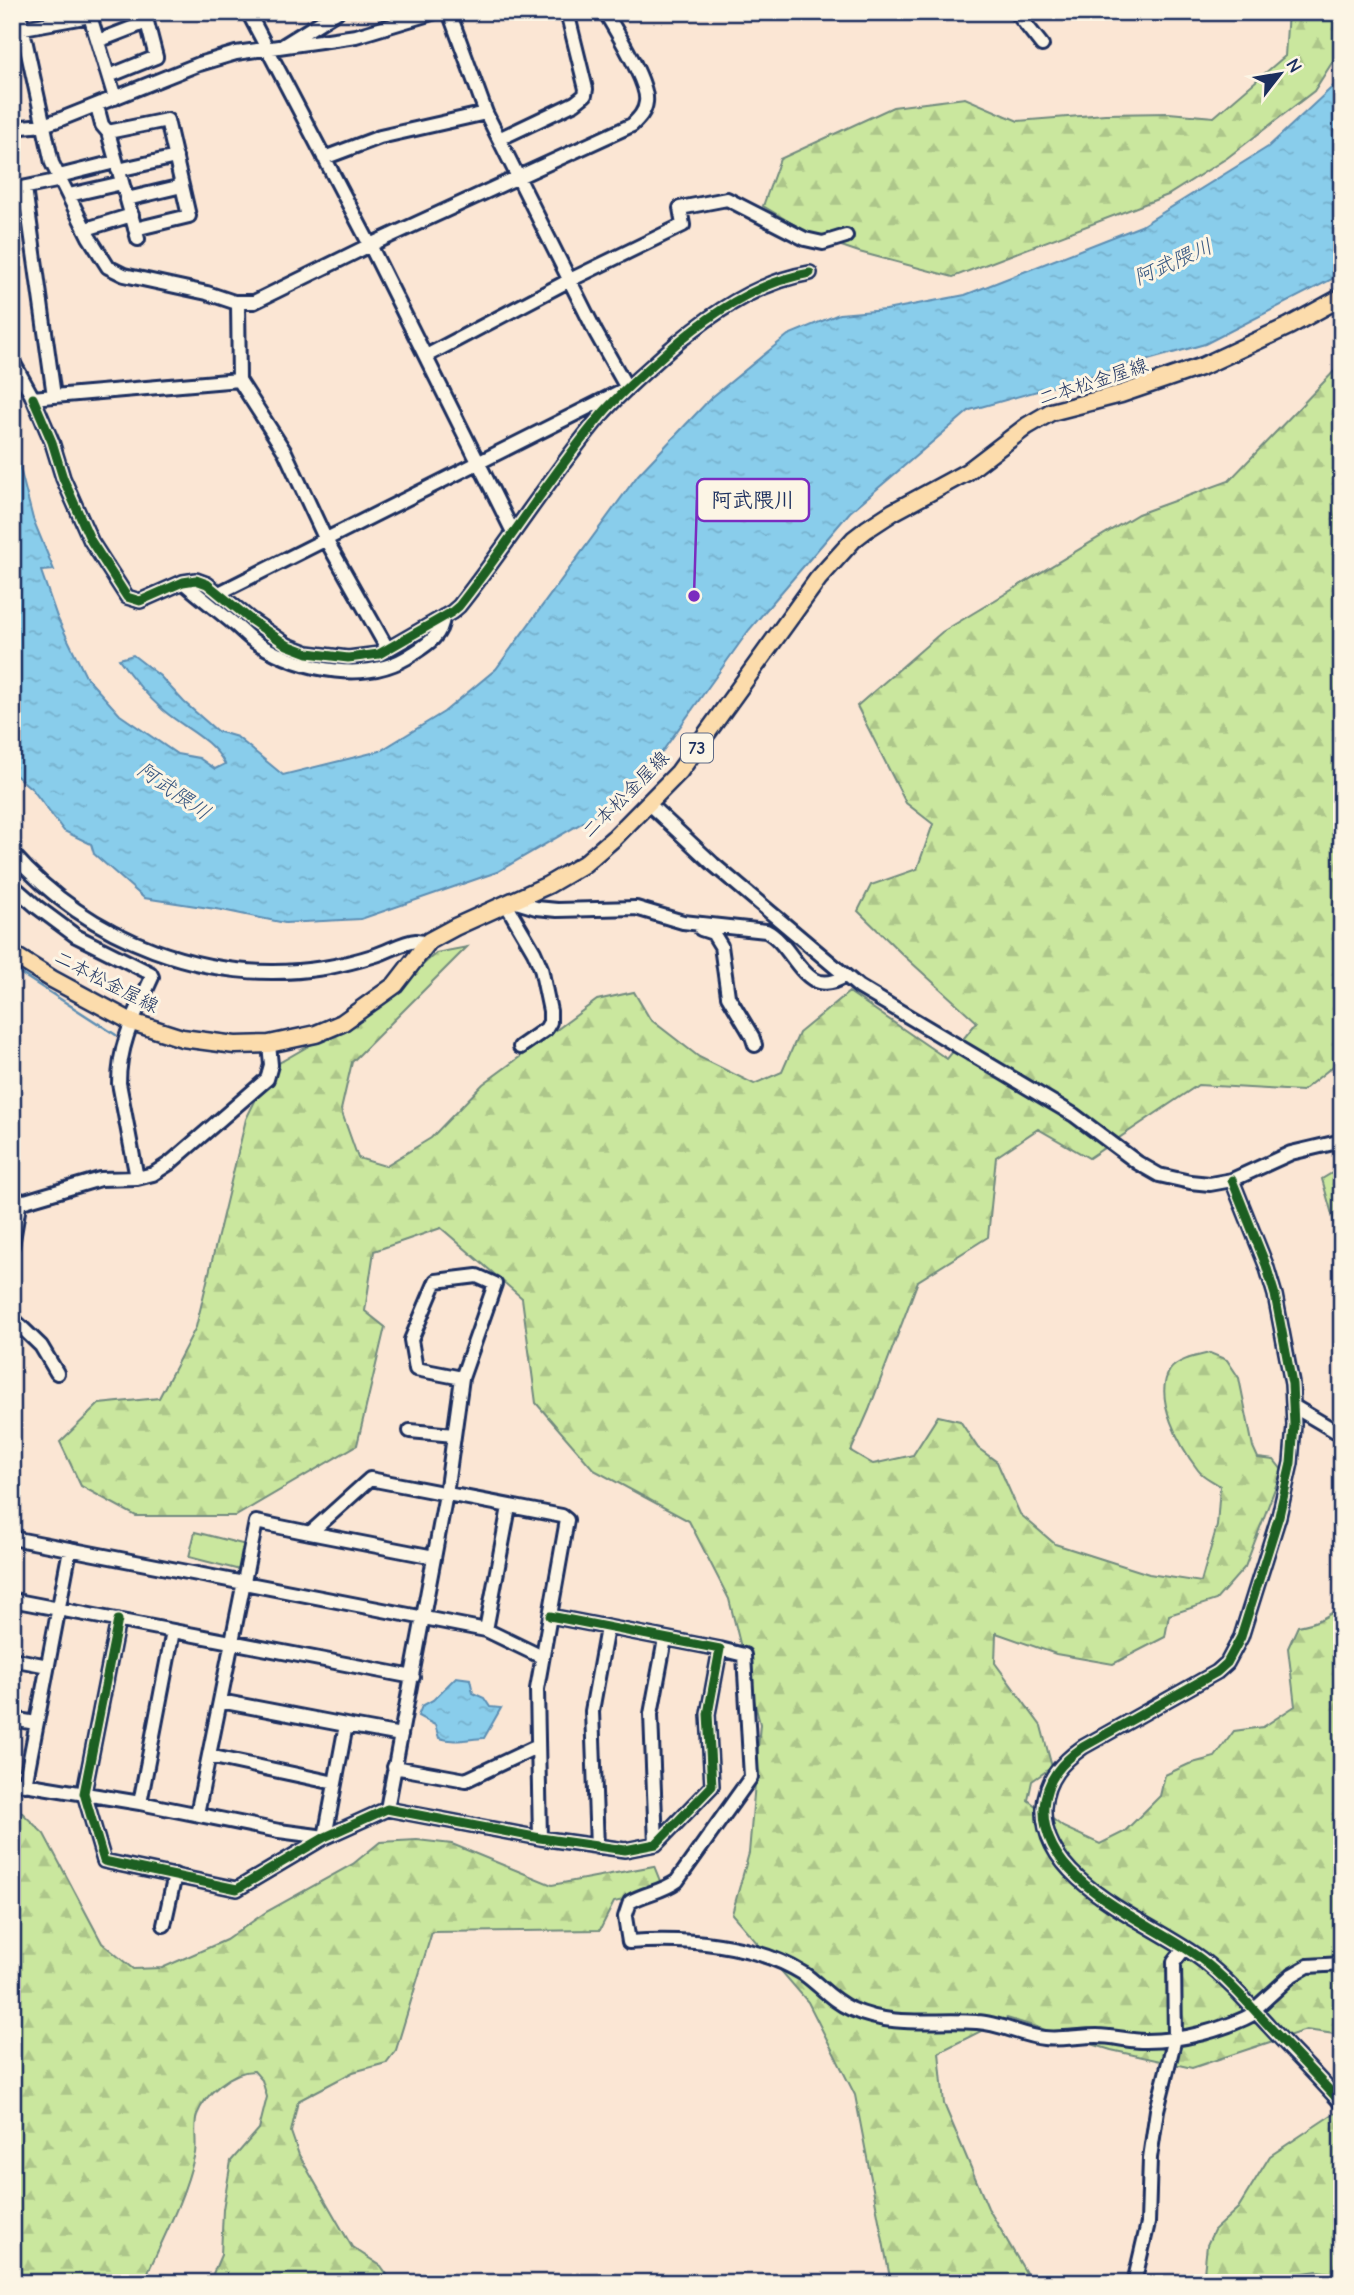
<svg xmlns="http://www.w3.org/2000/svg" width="1354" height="2295" font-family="'Comic Neue','Klee One',sans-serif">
	<defs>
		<pattern id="forest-firs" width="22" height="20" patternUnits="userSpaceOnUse" patternTransform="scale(1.75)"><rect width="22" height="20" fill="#cae79e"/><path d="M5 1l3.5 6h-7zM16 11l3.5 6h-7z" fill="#adc68a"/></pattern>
		<pattern id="water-ripples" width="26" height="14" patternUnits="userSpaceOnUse" patternTransform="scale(1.75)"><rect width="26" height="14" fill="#89cdeb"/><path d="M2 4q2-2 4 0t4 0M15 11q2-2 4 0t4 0" fill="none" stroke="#76b0cc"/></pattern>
	</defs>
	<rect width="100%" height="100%" fill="#fbe6d4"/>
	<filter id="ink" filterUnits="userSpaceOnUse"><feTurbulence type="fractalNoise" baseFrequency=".0143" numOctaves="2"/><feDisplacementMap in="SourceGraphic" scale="14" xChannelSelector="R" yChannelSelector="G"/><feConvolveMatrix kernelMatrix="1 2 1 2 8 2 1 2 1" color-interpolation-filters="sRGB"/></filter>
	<g filter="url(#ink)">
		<!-- grass -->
		<path fill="#cae79e" stroke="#728b7e" stroke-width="2" d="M195,1532l51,13 -6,25 -51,-13z"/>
		<!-- forest -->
		<path fill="url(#forest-firs)" stroke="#728b7e" stroke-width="2" d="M1288,12h54v35l-28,44 -87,67 -59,37 -215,82 -94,-25 -44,-15 -52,-31 17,-47 113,-52 72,-9 53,23 87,-7 64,-1 45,4 71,-61z
			M1342,363v696l-40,32 -104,-6 -109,73 -51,-29 -42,28 -8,80 -70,44 -49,129 -18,41 22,13 40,-9 25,-39 22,5 18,27 19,14 23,52 35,30 94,30 52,8 16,-56 3,-40c-7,-5 -17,-9 -22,-16 -17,-22 -46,-73 -28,-100 8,-11 28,-14 40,-17l17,7 12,18 14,69 5,11 16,2 8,10 -37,97 -29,33 -47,15 -4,22 -52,27 -57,-10 -60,-21 -1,30 46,63 11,41 -20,14 -4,19 35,27 37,17 24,-12 36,-36 5,-21 24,-11 26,-7 19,-26 29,-4 32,-21 -7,-58 10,-22c18,-3 31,-9 44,-22v431l-36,-5 -114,38 -81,-18 -104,-32 -68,34 5,52 44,104 44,75h-141l-36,-188 -47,-93 -76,-88 17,-61 11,-129 -31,-125 -40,-78 -95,-51 -58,-67 -14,-105 -81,-70 -67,23 -9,60 20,16 -28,118 -121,71h-100l-55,-30 -21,-44 39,-38 60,-6 37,-71 50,-208 26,-52 103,-59 61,-55 31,-6 -115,115 -11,48 17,48 27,8 46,-28 52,-54 114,-84 37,-8 16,27 49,38 55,27 28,-12 17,-39 50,-41 98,67 30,-37 -75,-68 -44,-43 13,-26 46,-16 16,-45 -27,-21 -49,-97 85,-74 196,-118 91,-33z
			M1342,1167v83l-20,-71z
			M12,1803l32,31 58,109 31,26 29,-1 64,-28 40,-28 87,-48 27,-22 37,-2 35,4 100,41 102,-19 10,25 -50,11 -14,28 -168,2 -36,118 -10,13 -33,9 -55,29 -7,31 8,23 53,92 29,19 12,17h-184l12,-28 2,-46 8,-48 28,-32 8,-32 -5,-17 -8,-9c-23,0 -49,23 -57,44 -4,11 0,26 -2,38 -10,45 -33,88 -52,130h-131z
			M1342,2108v175l-10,-10 -15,-2 -77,12 -31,-1 -5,-9 3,-28 7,-15 24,-22 32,-52z"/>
		<!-- water -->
		<path fill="url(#water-ripples)" stroke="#5d8eb3" stroke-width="2" d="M1342,78v196l-137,70 -235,66 -120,102 -101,118 -117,164 -135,78 -136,47 -76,4 -63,-13 -78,-12 -50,-44 -3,-10 -27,-13 -32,-42 -20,-17v-335l21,82 21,51 -13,1 16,46 29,60 34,38 57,39 22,4 16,11 10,-5c-14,-26 -40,-35 -62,-54 -17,-15 -31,-32 -44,-51l14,-4 27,21 24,26 33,29 20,6 46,38 97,-24 64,-39 52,-43 142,-194 73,-77 77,-63 51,-21 47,-4 79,-15 176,-69 127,-79z
			M456,1677l14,2 3,14 11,5 6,9 11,1 -17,30c-17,1 -29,5 -45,0l-4,-13 -17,-9 4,-10 11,-6z"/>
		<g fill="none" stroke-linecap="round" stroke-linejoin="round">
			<!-- stream -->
			<path stroke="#5d8eb3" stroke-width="2.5" d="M12,968l104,67"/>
			<!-- minor casing -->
			<g stroke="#1b2f5e" stroke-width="18">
				<path id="minor" d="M19,12l33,151 37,74 19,30 16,8 83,18 27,9h20l116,-57 262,-120c7,-7 13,-13 14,-23 3,-19 -30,-71 -41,-90
					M248,12l122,233 143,287
					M1016,12l26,33
					M12,30l78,-14 25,82
					M98,41l49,-19 -4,-10
					M284,45l53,-33
					M109,76l47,-19 -9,-35
					M97,106l5,19 6,7 30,107
					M12,128l31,-3 18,-6 138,-55 37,-11 120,-17 80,-24
					M108,132l59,-12 22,96 -54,13
					M499,139l76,-36 10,-8 1,-6 -19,-77
					M324,158l56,-21 106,-24
					M118,170l58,-13
					M59,176l56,-14
					M12,190l49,-10
					M69,195l53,-12
					M127,199l55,-13
					M86,229l46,-14
					M426,356l144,-76 113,-55 -3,-17 47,-9 78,40 18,4 23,-7
					M12,360l21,38 21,-2 -29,-208
					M239,380l46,72 40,86 62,110
					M54,396l185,-16 -1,-77
					M33,398l19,44 11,36 28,63 36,56 13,4 43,-19 13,-2 11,4 44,36 36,25 21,8 40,5 31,-4 73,-42 7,-6c50,-63 92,-131 143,-192 20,-23 43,-42 65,-62 40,-36 89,-70 143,-79
					M183,582c16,14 33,27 50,41 8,6 15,15 24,20 45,28 112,42 157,10 14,-9 28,-18 29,-36
					M219,593l408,-205 -31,-55 -110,-220 -37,-101
					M649,804l64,60 146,123 215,128 64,48 21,12 31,7 20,2 22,-4 59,-27 51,-12
					M12,853c77,88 197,133 312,115 17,-3 36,-8 52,-13 13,-4 27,-13 40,-14 5,0 6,1 11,3
					M12,885l25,22 39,29 74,37 2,4c-16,36 -33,65 -33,106l18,95
					M513,901l23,7 21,2 79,-2 47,14 83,9c29,14 38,71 79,45
					M506,904l28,48 7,16 9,43v11l-4,7 -26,18
					M701,929l12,4 8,13 7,50 24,40 3,9
					M1232,1180l34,85 9,30 17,89 2,41 -3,38 -12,53 -38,121 -14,26 -10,9 -134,75c-21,15 -37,32 -39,60 -4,77 107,114 157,152 25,19 47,44 68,67 24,26 49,51 73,78
					M12,1199l13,2 75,-22 37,-1 16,-4 17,-11 97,-84 4,-14 -2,-21
					M12,1246l8,-46
					M12,1318l29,28 16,27
					M1293,1406l49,29
					M410,1431l44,4
					M310,1533l124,24
					M12,1538l474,92 56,27
					M12,1600l401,77
					M118,1620l-34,173 20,68 133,28 88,-52 62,-28 153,29 85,12 31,-6 56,-58 -4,-72 12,-65 -170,-33
					M486,1630l23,-123
					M720,1649l24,6 7,122 -74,104c-15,11 -32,12 -47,21l-5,15 4,25c56,-4 126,1 175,32 16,11 28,27 47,35 43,19 81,10 126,13 23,1 46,14 67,16 17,2 35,-2 53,-2 16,0 32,5 48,5 36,0 80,-11 112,-29
					M12,1659l36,7
					M12,1719l24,4
					M346,1725l55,10
					M209,1756l126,27
					M394,1767l72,13 70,-33
					M12,1782l128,21 139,28 46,6
					M25,1785l45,-236
					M140,1803l33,-172
					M387,1809l59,-315 16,-116 33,-94 -18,-8 -41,5 -25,59 5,29 46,9
					M197,1814l23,-113
					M325,1837l21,-112 -126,-24 36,-179 54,11 60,-54 192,37 5,4 -30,169 3,149
					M656,1844l-5,-130 14,-75
					M597,1847l-5,-136 15,-83
					M164,1925l11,-50
					M1255,2009l37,-34 16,-9 34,-2
					M1134,2283l14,-60 2,-65 7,-48 18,-72 -1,-76 10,-13"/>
			</g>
			<!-- major casing -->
			<g stroke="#1b2f5e" stroke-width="21">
				<path id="major" d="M12,954l40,25 80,43 50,16 53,7 34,-1 47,-10 26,-11 53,-38 34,-44 26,-14 93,-42 36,-21 30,-26 65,-66 139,-193 36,-40 13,-10 26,-17 74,-40 60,-46 24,-14 70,-18 82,-28 86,-40 53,-29"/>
			</g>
			<!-- minor -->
			<use href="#minor" stroke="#fcf5e5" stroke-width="12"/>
			<!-- major -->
			<use href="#major" stroke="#fcdcac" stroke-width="16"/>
			<!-- cycleway casing -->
			<g stroke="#fcf5e5" stroke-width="13">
				<path id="cycleway" d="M33,398l19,44 11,36 28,63 36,56 13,4 43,-19 13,-2 11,4 44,36 36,25 21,8 40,5 31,-4 73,-42 7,-6c50,-63 92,-131 143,-192 20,-23 43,-42 65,-62 40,-36 89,-70 143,-79
					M1232,1180l34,85 9,30 17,89 2,41 -3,38 -12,53 -38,121 -14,26 -10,9 -134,75c-21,15 -37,32 -39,60 -4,77 107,114 157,152 25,19 47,44 68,67 24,26 49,51 73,78
					M118,1620l-34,173 20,68 133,28 88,-52 62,-28 153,29 85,12 31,-6 56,-58 -4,-72 12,-65 -170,-33"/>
			</g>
			<!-- cycleway -->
			<use href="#cycleway" stroke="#1b5e20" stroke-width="9"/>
		</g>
	</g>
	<g text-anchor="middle" stroke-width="6" stroke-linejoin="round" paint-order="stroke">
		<!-- shield labels -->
		<rect fill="#fcf5e5" stroke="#5e6a86" stroke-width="2" x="681" y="733.5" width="32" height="29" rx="5"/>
		<g font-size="18" font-weight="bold" fill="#1b2f5e">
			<text x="697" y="754">73</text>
		</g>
		<!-- street labels -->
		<g font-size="19" fill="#1b2f5e" stroke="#fcf5e5">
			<text transform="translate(1093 381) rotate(-18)" y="7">二本松金屋線</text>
			<text transform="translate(625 794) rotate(-45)" y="7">二本松金屋線</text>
			<text transform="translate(107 981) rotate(27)" y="7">二本松金屋線</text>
		</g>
		<!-- water labels -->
		<g font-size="21" font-style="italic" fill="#365681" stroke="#fcf5e5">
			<text transform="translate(1173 262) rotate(-24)" y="7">阿武隈川</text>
			<text transform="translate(174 791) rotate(35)" y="7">阿武隈川</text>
		</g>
	</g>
	<!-- callouts -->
	<path fill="none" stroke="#7b2cbf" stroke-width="2.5" d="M694 596L697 500"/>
	<circle fill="#7b2cbf" stroke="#fcf5e5" stroke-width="2.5" cx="694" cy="596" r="7"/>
	<rect fill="#fcf5e5" stroke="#7b2cbf" stroke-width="2.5" x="697" y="479" width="112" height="42" rx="7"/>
	<g font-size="21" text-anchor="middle" font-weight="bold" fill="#1b2f5e">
		<text x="753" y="507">阿武隈川</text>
	</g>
	<!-- margin -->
	<rect width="1354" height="2295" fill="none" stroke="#fcf5e5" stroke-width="42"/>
	<rect x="21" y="21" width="1312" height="2253" fill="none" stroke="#1b2f5e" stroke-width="2.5" filter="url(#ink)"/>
	<!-- north arrow -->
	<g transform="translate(1280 74) rotate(59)" stroke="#fcf5e5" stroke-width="5" paint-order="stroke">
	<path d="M0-5L12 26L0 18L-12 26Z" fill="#1b2f5e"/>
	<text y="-10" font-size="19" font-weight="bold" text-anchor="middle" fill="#1b2f5e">N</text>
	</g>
</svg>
